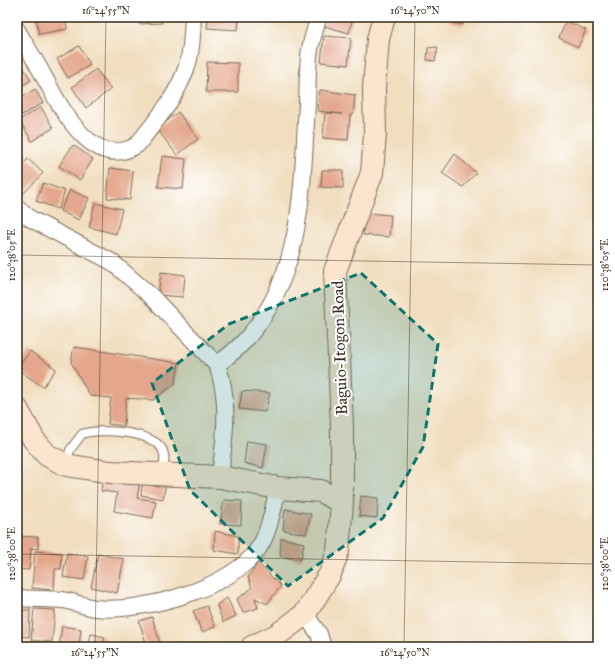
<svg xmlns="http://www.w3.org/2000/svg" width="615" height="664" font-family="'IM FELL Great Primer',serif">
	<rect width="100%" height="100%" fill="#fff"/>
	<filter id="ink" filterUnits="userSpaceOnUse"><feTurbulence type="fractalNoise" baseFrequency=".025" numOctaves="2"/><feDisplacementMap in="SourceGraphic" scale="8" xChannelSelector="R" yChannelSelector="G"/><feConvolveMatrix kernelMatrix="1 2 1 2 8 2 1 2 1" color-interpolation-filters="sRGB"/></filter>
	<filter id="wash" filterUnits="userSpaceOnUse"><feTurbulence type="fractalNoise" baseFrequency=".012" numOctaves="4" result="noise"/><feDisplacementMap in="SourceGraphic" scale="16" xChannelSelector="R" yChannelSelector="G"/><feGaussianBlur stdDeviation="0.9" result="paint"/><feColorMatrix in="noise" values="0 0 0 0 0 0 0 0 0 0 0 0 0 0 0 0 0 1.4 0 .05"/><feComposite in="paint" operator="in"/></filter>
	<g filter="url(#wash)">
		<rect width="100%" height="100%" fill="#f1debf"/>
		<g id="blocks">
			<!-- building -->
			<path fill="#e4a78d" d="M36,17h29l2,12 -28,5z
				M139,17h22l1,6 -23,1z
				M208,17h31l-1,13 -31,-2z
				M326,17h27l-4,16 -25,-7z
				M450,17h14l-1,8 -14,-3z
				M566,21l20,9 -8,17 -19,-9z
				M324,36l27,2 -3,27 -27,-3z
				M79,46l11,19 -22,13 -11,-19z
				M438,47l-3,14 -8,-1 1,-12z
				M17,57l14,23 -11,7 -3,-4z
				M207,62l31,1v29h-32z
				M96,69l15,20 -25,19 -14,-21z
				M35,89l8,14 -21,12 -5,-10v-5z
				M320,90l35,5 -2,20h-3l-2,25 -25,-2 2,-25 17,1 -24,-3z
				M41,107l12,21 -21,13 -13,-21z
				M178,112l20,27 -21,16 -20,-26z
				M73,145l20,14 -13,21 -21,-14z
				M17,151l7,7 -7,8z
				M455,154l21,19 -13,14 -21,-14z
				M162,156l24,3 -3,30 -25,-2z
				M28,159l15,14 -20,21 -6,-6v-18z
				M110,168l23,3 -3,29 -23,-2z
				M322,170h21v18l-22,-1z
				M43,183l22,8 -7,18 -22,-8z
				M70,190l19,8 -10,22 -19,-9z
				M95,203l27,6 -6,25 -27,-7z
				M365,213l26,2 -2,22 -26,-2z
				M161,272l24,3 -2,22 -25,-2z
				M74,347l105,16 -4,21 -22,16 -27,-2 -2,28 -16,-2 3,-26 -21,-2 -19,-34z
				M30,351l26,18 -13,18 -26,-18z
				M242,391l28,2 -5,19 -26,-3z
				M247,441l20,3 -4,24 -19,-5z
				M103,476l37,5 -3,17 19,3 -3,17 -39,-7 3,-18 -16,-2z
				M143,479l23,4 -3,16 -22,-4z
				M361,496l17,2 -1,20 -18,-2z
				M224,500l18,1 -1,24 -21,-1z
				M285,509l26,5 -5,20 -23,-4z
				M215,531l23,5v18l-24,-4z
				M17,536l21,1v12l-7,-1 -2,22 -12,-1z
				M281,538l23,5 -3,17 -21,-4z
				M35,551l27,2 -1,16h-6l-1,21 -22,-2z
				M67,553l21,3 -4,24 -21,-3z
				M98,554l26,5 -7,34 -26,-6z
				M258,563l23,23 -14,18 -12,-6 3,10 -15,5 -6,-14 15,-11 -4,-11z
				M227,598l9,18 -13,6 -6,-17z
				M207,606l8,21 -13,5 -9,-21z
				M34,609l21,1 -3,32 -21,-2z
				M17,610h13l-1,27 -12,-1z
				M152,617l8,26 -13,3 -8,-25z
				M62,626l19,3 -2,18h-20z
				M91,634l14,3 -2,10h-15z"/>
		</g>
	</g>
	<g filter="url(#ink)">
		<use href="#blocks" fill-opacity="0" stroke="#7b6956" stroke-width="1"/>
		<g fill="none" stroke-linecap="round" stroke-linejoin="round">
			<!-- lane casing -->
			<g stroke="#7b6956" stroke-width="10">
				<path id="lane" d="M66,465l4,-15 12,-16c18,-6 69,-3 80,15 4,6 2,17 1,24"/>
			</g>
			<!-- street casing -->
			<g stroke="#7b6956" stroke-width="18">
				<path id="street" d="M17,30c8,14 17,28 25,43 17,31 49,100 95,72 18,-23 39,-47 49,-76 6,-16 6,-35 7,-52
					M17,207l14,12 81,43 38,33 67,70c14,36 7,75 3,112
					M217,365c11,-9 22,-17 31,-28 56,-64 54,-154 59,-233 1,-18 0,-37 3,-55 2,-11 6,-21 8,-32
					M17,598c15,1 31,1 46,2 11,2 21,6 32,8 47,5 140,-20 165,-62 10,-17 13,-38 18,-58
					M305,614l14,20 4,13"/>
			</g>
			<!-- secondary casing -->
			<g stroke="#7b6956" stroke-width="24">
				<path id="secondary" d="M17,409l17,31 13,15 19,10 44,7 110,5 58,11 43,3 21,12
					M252,647l25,-12 28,-21 25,-40 8,-23 4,-48v-78l-7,-154 37,-98 3,-39 -1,-46 4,-49 6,-22"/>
			</g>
			<!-- lane -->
			<use href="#lane" stroke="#fff" stroke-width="8"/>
			<!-- street -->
			<use href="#street" stroke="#fff" stroke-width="16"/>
			<!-- secondary -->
			<use href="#secondary" stroke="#fbe5cf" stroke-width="22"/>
		</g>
	</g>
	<!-- marked area -->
	<path fill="#0f766e" fill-opacity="0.2" stroke="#0f766e" stroke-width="3" stroke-dasharray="8 5" stroke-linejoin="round" d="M361,273l77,71 -15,103 -40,71 -95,68 -98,-96 -38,-107 77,-59z"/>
	<!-- ticks -->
	<path fill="none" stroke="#3b2a1e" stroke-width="1" stroke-opacity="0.45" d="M17,255l581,10M17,554l581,10M95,647l11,-630M404,647l11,-630"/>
	<g text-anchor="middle" stroke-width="4" stroke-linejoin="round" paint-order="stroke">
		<!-- street labels -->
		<g font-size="16" fill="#3b2a1e" stroke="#fff">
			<text transform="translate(339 348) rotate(-92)" y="6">Baguio-Itogon Road</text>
		</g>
	</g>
	<!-- margin -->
	<rect width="615" height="664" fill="none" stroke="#fff" stroke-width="44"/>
	<rect x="22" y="22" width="571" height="620" fill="none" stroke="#3b2a1e" stroke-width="1.5"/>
	<g font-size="10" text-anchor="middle" fill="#3b2a1e">
		<text x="106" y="14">16°24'55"N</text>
		<text x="415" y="14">16°24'50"N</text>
		<text transform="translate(11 255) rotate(-90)" y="4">120°38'05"E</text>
		<text transform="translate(604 265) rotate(-90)" y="4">120°38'05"E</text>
		<text transform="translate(11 554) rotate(-90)" y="4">120°38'00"E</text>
		<text transform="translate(604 564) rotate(-90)" y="4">120°38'00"E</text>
		<text x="95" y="656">16°24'55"N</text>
		<text x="405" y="656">16°24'50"N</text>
	</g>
</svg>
